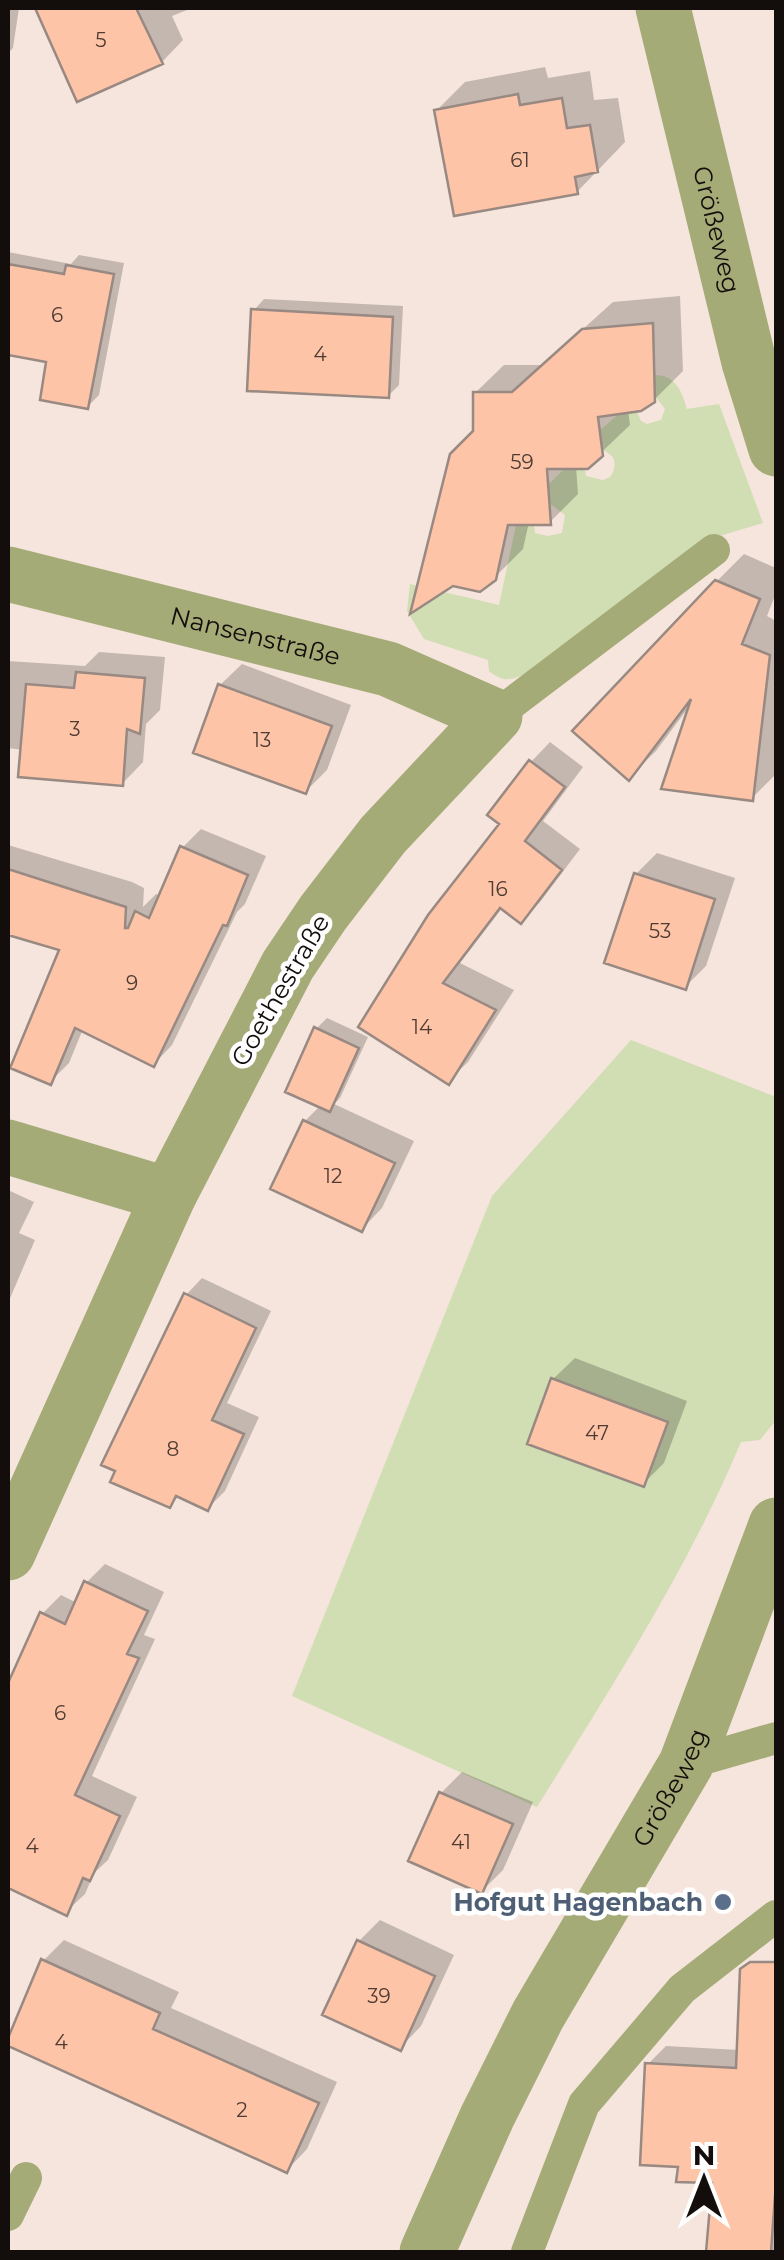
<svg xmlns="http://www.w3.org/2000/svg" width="784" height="2260" font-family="Montserrat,sans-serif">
	<rect width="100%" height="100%" fill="#f5e5dd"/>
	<!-- green -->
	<path fill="#d1ddb2" d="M655,375c20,0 27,16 32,34l32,-5 44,119 -50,15 -188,136c-15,7 -22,8 -36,-3l-1,-11 -64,-21 -17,-28 3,-27 89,21 17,-80h18l1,8 13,3 14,-3 3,-18 -16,-12v-19l15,-15h21l1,7 17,4 7,-3c8,-12 6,-22 -8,-27l-1,-21 18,-15 18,-2 4,9 6,3 14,-4 4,-11 -10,-13z
		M631,1040l145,57v323l-16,20 -19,2c-54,129 -131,247 -204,365l-245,-111 200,-500z"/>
	<!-- shadow -->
	<path fill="#0003" d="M8,8h11l-6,40 -5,5z
		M38,8h154l-20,8 11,24 -21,22 -84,36z
		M545,67l3,11 42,-7 4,29 24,-2 7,44 -48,50 -140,-82 28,-28z
		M8,252l63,12 8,-9 45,8 -25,132 -11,11 -39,-46 -41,-8z
		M680,296l3,75 -29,29 -26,10 2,15 -43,41h-11l2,28 -28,28h-21l-6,27 -29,29 -18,-146 -1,-39 29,-28h39l70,-63z
		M264,299l139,7 -4,79 -11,11 -135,-85z
		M744,554l32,14v25l-9,23 9,5v153l-24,24 -61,-94 -35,47 -27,26 87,-195z
		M99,652l66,5 -5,53 -14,14 -3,38 -21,22 -99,-34 -15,-2v-87l77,5z
		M242,664l109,41 -24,65 -21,21 -86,-106z
		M550,742l33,25 -40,54 37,28 -40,53 -19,19 -18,-14 -43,56 54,27 -46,72 -20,19 -87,-55 141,-203 29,-61z
		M201,829l65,27 -21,48 -8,8 -65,133 -18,19 -71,-35 -14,34 -19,19 12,-133 -54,-16v-88l124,37 12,6 -1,19 13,-13 5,2 21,-48z
		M657,853l78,25 -29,88 -21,21 -49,-113z
		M327,1018l41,19 -28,61 -6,6 80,37 -32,67 -21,22 -87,-42 31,-67 16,-16 -5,-76z
		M8,1190l26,12 -15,31 16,7 -27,63z
		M202,1278l69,33 -44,92 32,14 -34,74 -17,17 -28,-13 -11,11 17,-211z
		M575,1358l112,43 -23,62 -21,21 -90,-105z
		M105,1564l59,28 -20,43 11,4 -63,137 45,21 -29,63 -14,13 -9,21 -19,18 -58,-27v-196l34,-75 19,-19 16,8 9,-20z
		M462,1772l71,30 -30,68 -21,21 -41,-98z
		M380,1920l74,35 -33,71 -21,22 -41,-107z
		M64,1940l115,52 -8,16 166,74 -30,67 -20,21 -279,-127 35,-82z
		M759,1997l17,1v254h-68l6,-71 -34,-16 -32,-101 18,-18 73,4z"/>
	<!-- building -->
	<path fill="#fec4a7" stroke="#988982" stroke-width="2.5" d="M35,8h101l27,56 -86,38z
		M518,94l2,11 42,-7 5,30 23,-3 8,47 -23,5 3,17 -124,22 -20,-106z
		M8,264l56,10 2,-9 48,9 -26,135 -48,-9 6,-38 -38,-7z
		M251,309l142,8 -4,81 -142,-7z
		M653,323l2,79 -14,9 -43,6 5,39 -15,13h-41l4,56h-43l-12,55 -16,12 -27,-6 -43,28 40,-160 23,-23v-39h39l70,-63z
		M715,580l45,19 -18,45 28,11 -17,146 -92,-12 30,-90 -62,82 -57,-50z
		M76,672l69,6 -5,56 -13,-5 -4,57 -105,-9 8,-93 48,4z
		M218,684l114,42 -26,68 -113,-41z
		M529,760l36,27 -40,54 37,29 -41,54 -21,-16 -57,75 53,27 -47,75 -91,-58 70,-112 71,-91 -12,-9z
		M180,846l68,29 -21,51 -4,-1 -69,142 -79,-39 -24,57 -41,-17 49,-118 -51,-15v-66l118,38 -1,21h3l7,-17 14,7z
		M634,873l81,26 -29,91 -82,-27z
		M314,1027l45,21 -29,64 -45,-20z
		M303,1120l92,43 -33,69 -92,-43z
		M184,1293l72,35 -44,92 32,14 -36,77 -32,-15 -6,12 -60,-26 5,-11 -14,-6z
		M551,1378l117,44 -24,65 -117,-43z
		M84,1581l64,30 -21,43 12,4 -64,137 45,21 -30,65 -7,-3 -16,38 -59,-28v-205l32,-71 25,12z
		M439,1792l74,32 -31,70 -74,-33z
		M357,1940l78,36 -34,75 -79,-36z
		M41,1959l119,54 -7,16 166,74 -32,70 -279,-127v-8z
		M750,1962h26v219l-5,71h-65l6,-69 -36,-1 2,-15 -38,-2 5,-102 91,5 4,-99z"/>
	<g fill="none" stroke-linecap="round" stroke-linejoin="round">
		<!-- lane -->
		<path stroke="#a5ab77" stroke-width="32" d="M495,716l219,-166
			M686,1764l90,-26
			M8,2215l18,-37
			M527,2252l57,-148 98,-115 94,-73"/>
		<!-- street -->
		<g stroke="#a5ab77" stroke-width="55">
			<path id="s1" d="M663,8l86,354 27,87"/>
			<path id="s2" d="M8,574l380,95 107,47 -112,119 -60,78 -35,52 -119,230 -161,358"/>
			<path d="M8,1147l161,48"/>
			<path id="s3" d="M427,2252l60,-135 51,-102 148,-251 90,-239"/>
		</g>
	</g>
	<!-- markers -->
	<circle fill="#5c6f8a" stroke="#fff" stroke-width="4" cx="723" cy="1902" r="10"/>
	<g text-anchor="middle" stroke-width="9" stroke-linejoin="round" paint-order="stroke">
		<!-- number labels -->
		<g font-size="20" fill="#4e3b32">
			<text x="101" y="47">5</text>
			<text x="520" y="167">61</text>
			<text x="57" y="322">6</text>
			<text x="320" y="361">4</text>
			<text x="522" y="469">59</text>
			<text x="75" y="736">3</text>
			<text x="262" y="747">13</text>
			<text x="498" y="896">16</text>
			<text x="660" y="938">53</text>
			<text x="132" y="990">9</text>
			<text x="422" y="1034">14</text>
			<text x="333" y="1183">12</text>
			<text x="597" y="1440">47</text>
			<text x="173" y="1456">8</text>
			<text x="60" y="1720">6</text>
			<text x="461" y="1849">41</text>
			<text x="32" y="1853">4</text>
			<text x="379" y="2003">39</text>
			<text x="61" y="2049">4</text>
			<text x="242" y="2117">2</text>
		</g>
		<!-- street labels -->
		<g font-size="25" fill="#130d0b" stroke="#fff">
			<text dy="9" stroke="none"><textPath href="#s1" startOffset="228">Größeweg</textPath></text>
			<text dy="9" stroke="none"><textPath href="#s2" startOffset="255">Nansenstraße</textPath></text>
			<text transform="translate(280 990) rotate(-60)" y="9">Goethestraße</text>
			<text dy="9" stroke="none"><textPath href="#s3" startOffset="525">Größeweg</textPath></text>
		</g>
		<!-- service labels -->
		<g font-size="25" font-weight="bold" fill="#4e5e75" stroke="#fff" text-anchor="end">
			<text x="703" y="1911">Hofgut Hagenbach</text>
		</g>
	</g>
	<!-- border -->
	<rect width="784" height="2260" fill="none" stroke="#130d0b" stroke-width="20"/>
	<!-- north arrow -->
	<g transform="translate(704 2180)" stroke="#ffffff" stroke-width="8" paint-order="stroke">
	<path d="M0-8L18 38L0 25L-18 38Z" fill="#130d0b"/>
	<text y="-15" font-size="28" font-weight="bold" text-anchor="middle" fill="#130d0b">N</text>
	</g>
</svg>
